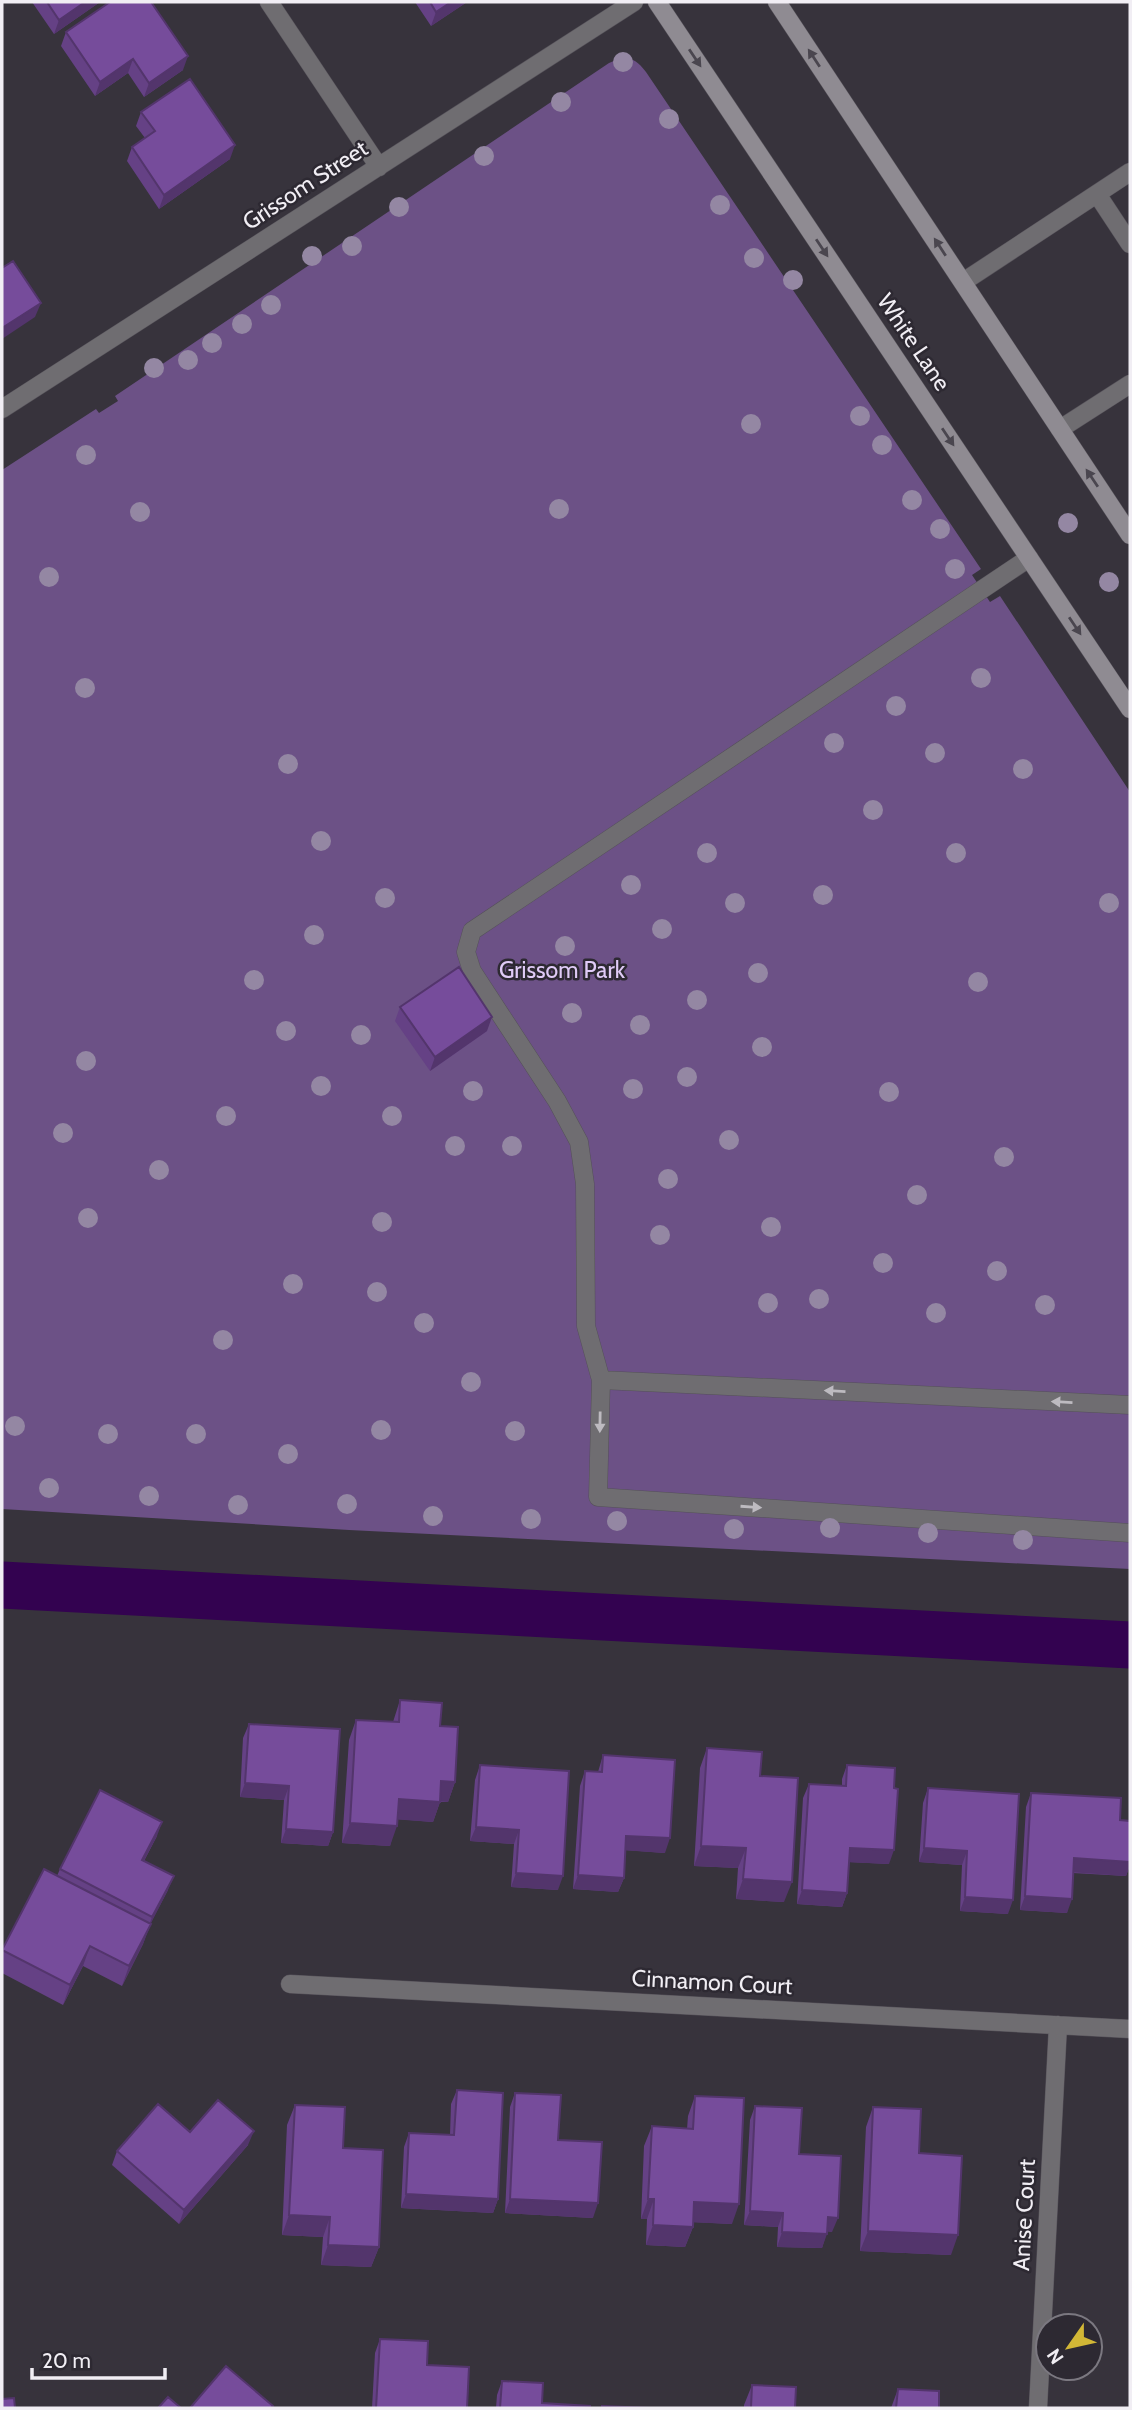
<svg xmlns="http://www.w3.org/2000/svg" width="1132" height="2410" font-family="Cabin,sans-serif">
	<rect width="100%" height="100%" fill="#37333c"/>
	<!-- green -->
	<path fill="#6c5186" d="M621,58c13,0 17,4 25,14l335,497 -9,6 18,27 10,-6 130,196v777l-781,-39 -347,-21v-1039l94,-61 3,4 19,-12 -3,-5 494,-333z"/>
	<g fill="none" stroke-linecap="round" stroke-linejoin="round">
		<!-- canal -->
		<path stroke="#330250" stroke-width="47" d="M2,1585l1128,60"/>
		<!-- service casing -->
		<g stroke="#555159" stroke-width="19">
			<path id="service" d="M1097,194l33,50
				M963,282l167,-110
				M1060,429l70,-45
				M601,1380l-15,-54 -1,-142 -6,-42 -22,-41 -85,-130 -6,-19 6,-21 557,-373
				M1130,1405l-529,-25 -3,117 532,36"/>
		</g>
		<!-- minor casing -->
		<g stroke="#555159" stroke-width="19">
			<path id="minor" d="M269,2l110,165
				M2,409l632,-407
				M290,1984l840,45
				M1038,2408l20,-383"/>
		</g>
		<!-- secondary casing -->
		<g stroke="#555159" stroke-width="19">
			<path id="secondary" d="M657,2l473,707
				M777,2l353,533"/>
		</g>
		<!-- service -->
		<use href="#service" stroke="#6f6d71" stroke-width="18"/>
		<!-- minor -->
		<use href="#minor" stroke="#6f6d71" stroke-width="18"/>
		<!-- secondary -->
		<use href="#secondary" stroke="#8f8b92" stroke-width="18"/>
	</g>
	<!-- trees -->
	<g fill="#9487a3">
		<circle cx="623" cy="62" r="10"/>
		<circle cx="561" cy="102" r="10"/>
		<circle cx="669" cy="119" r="10"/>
		<circle cx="484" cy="156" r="10"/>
		<circle cx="720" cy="205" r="10"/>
		<circle cx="399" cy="207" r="10"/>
		<circle cx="352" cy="246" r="10"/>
		<circle cx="312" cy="256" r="10"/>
		<circle cx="754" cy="258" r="10"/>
		<circle cx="793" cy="280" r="10"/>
		<circle cx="271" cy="305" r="10"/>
		<circle cx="242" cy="324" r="10"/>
		<circle cx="212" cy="343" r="10"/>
		<circle cx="188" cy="360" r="10"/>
		<circle cx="154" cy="368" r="10"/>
		<circle cx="860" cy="416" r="10"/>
		<circle cx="751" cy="424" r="10"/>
		<circle cx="882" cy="445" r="10"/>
		<circle cx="86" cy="455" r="10"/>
		<circle cx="912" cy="500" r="10"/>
		<circle cx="559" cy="509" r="10"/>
		<circle cx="140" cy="512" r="10"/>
		<circle cx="1068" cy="523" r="10"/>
		<circle cx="940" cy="529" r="10"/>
		<circle cx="955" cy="569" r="10"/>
		<circle cx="49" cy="577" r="10"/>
		<circle cx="1109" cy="582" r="10"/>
		<circle cx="981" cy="678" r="10"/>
		<circle cx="85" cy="688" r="10"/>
		<circle cx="896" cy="706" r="10"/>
		<circle cx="834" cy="743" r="10"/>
		<circle cx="935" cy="753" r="10"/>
		<circle cx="288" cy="764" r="10"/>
		<circle cx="1023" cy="769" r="10"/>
		<circle cx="873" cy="810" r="10"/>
		<circle cx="321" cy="841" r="10"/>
		<circle cx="707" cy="853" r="10"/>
		<circle cx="956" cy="853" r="10"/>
		<circle cx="631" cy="885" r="10"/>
		<circle cx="823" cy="895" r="10"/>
		<circle cx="385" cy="898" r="10"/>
		<circle cx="735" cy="903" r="10"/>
		<circle cx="1109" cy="903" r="10"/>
		<circle cx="662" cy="929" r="10"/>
		<circle cx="314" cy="935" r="10"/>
		<circle cx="565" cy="946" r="10"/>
		<circle cx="758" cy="973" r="10"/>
		<circle cx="254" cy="980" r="10"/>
		<circle cx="978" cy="982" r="10"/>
		<circle cx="697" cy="1000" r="10"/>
		<circle cx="572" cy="1013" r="10"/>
		<circle cx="640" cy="1025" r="10"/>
		<circle cx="286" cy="1031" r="10"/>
		<circle cx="361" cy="1035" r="10"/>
		<circle cx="762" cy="1047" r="10"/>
		<circle cx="86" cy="1061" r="10"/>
		<circle cx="687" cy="1077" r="10"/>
		<circle cx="321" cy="1086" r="10"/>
		<circle cx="633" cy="1089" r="10"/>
		<circle cx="473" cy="1091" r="10"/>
		<circle cx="889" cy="1092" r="10"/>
		<circle cx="226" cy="1116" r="10"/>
		<circle cx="392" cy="1116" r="10"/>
		<circle cx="63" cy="1133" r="10"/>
		<circle cx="729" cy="1140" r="10"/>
		<circle cx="455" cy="1146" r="10"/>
		<circle cx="512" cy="1146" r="10"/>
		<circle cx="1004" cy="1157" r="10"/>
		<circle cx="159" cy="1170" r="10"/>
		<circle cx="668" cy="1179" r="10"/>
		<circle cx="917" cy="1195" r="10"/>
		<circle cx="88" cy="1218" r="10"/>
		<circle cx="382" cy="1222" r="10"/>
		<circle cx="771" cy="1227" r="10"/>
		<circle cx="660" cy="1235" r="10"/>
		<circle cx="883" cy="1263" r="10"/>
		<circle cx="997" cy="1271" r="10"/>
		<circle cx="293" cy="1284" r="10"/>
		<circle cx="377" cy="1292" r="10"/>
		<circle cx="819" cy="1299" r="10"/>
		<circle cx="768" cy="1303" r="10"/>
		<circle cx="1045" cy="1305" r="10"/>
		<circle cx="936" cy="1313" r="10"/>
		<circle cx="424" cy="1323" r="10"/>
		<circle cx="223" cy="1340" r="10"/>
		<circle cx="471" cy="1382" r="10"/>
		<circle cx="15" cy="1426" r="10"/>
		<circle cx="381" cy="1430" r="10"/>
		<circle cx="515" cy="1431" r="10"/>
		<circle cx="108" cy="1434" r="10"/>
		<circle cx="196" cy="1434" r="10"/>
		<circle cx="288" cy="1454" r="10"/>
		<circle cx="49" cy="1488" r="10"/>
		<circle cx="149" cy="1496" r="10"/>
		<circle cx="347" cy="1504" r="10"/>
		<circle cx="238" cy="1505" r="10"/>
		<circle cx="433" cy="1516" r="10"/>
		<circle cx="531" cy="1519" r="10"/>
		<circle cx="617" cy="1521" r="10"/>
		<circle cx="830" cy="1528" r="10"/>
		<circle cx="734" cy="1529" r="10"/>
		<circle cx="928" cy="1533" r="10"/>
		<circle cx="1023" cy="1540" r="10"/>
	</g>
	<!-- wall -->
	<path fill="#654185" d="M32,2h68l-46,32z
		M415,2h52l-36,24z
		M66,32l117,38 -39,27 -16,-24 -33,23 -34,-50z
		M141,112l89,47 -71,50 -32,-48 5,-14 13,-9 -9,-12z
		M400,1007l87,24 -57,40 -35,-50z
		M400,1700l40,26 15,56 -7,20h-8l-7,20 -36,-3 -7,27 -48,-3 7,-103 7,-20 37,2z
		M249,1724l84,108 -5,14 -47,-3 3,-43 -44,-3 3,-59z
		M707,1748l53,28 24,126 -48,-3 2,-31 -44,-2 6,-98z
		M603,1755l62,98 -40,-3 -1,28 -6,14 -45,-3 7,-103 5,-15 13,1z
		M480,1765l78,125 -47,-3 3,-43 -44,-3 5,-61z
		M847,1765l42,99 -40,-2 -2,31 -5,14 -45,-3 6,-106 6,-14 33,2v-7z
		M928,1788l80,126 -48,-3 2,-46 -43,-3 4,-59z
		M1031,1793l89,27 10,1v44l-4,11 -53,-3 -6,40 -47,-3 6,-103z
		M157,1836l-13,25 24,29 -18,34 -7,20 -21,42 -39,-20 -20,39 -61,-32v-22l42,-82 13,7 3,-7z
		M457,2090l41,109 -5,14 -92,-5 3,-61 5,-14 41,2 1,-31z
		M515,2093l43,47 35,78 -88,-5 5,-106z
		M695,2096l37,128 -39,-2v5l-8,20 -39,-2 1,-26h-6l3,-73 8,-20 35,3 1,-13z
		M295,2105l48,43 36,99 -8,20 -50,-2 2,-28 -41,-2 5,-110z
		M755,2106l44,48 33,78 -5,-1 -5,17 -45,-1 1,-20 -34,-2 6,-105z
		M873,2107l46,46 32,102 -91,-4 6,-124z
		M190,2132l58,13 -69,79 -67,-59 5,-14z
		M380,2339l47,26 40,43h-95l3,-55z
		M502,2381l40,22 48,5h-94l1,-13z
		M752,2385l43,23h-51v-3z
		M898,2389l41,19h-48z"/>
	<!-- shaded-wall -->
	<path fill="#53356c" d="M85,2h15l-46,32 5,-14z
		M451,2h16l-36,24 5,-14z
		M188,56l-5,14 -39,27 5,-14z
		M133,59l-5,14 -33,23 5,-14z
		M235,145l-5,14 -71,50 5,-14z
		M41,303l-6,14 -33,22v-11z
		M492,1017l-5,14 -57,40 5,-14z
		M441,1781l14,1 -7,20 -14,-1z
		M245,1783l44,3 -5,14 -44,-3z
		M399,1799l41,3 -7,20 -42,-3z
		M162,1822l-5,14 -20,38 5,-14z
		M350,1823l47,3 -7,20 -48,-3z
		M476,1827l43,3 -5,14 -44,-3z
		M286,1829l47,3 -5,14 -47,-3z
		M626,1836l44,2 -5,15 -44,-3z
		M701,1846l45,2 -8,20 -44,-2z
		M850,1848l44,2 -5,14 -44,-2z
		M924,1848l43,3 -5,14 -43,-3z
		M1074,1858l56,4v3l-4,11 -57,-4z
		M516,1873l47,3 -5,14 -47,-3z
		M578,1875l46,3 -6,14 -45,-3z
		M174,1876l-6,14 -21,41 5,-14z
		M743,1879l49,3 -8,20 -48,-3z
		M802,1890l45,3 -5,14 -45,-3z
		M1025,1896l47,3 -5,14 -47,-3z
		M965,1897l48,3 -5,14 -48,-3z
		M151,1924l-8,20 -21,42 7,-20z
		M90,1946l-7,20 -20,39 7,-20z
		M254,2131l-6,14 -69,79 5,-14z
		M406,2194l92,5 -5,14 -92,-5z
		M510,2199l88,4 -5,15 -88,-5z
		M648,2199h6l-7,20h-6z
		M694,2202l45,2 -7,20 -46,-2z
		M750,2211l33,2 -5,14 -34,-2z
		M289,2215l41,2 -7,20 -41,-2z
		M828,2217l10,1 -6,14 -9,-1z
		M653,2225l40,2 -8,20 -39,-2z
		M868,2231l90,4 -7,20 -91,-4z
		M782,2232l45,2 -5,14 -45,-1z
		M328,2245l51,2 -8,20 -50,-2z"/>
	<!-- building -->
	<path fill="#764c9b" stroke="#53356c" stroke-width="2" d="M47,2h38l-26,18z
		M110,2h41l37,54 -39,27 -16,-24 -33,23 -34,-50z
		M430,2h21l-15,10z
		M190,79l45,66 -71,50 -32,-48 23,-16 -14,-19z
		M13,261l28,42 -39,25v-60z
		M459,967l33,50 -57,40 -35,-50z
		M400,1700l42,3 -2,23 18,1 -3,55 -14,-1 -1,21 -41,-3 -2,27 -47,-3 6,-103 43,2z
		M249,1724l91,5 -7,103 -47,-3 3,-43 -44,-3z
		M707,1748l55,4 -2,24 38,2 -6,104 -49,-3 3,-31 -45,-2z
		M603,1755l72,5 -5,78 -44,-2 -2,42 -46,-3 7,-104 17,1z
		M480,1765l89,6 -6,105 -47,-3 3,-43 -43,-3z
		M847,1765l48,3 -1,20 4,1 -4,61 -44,-2 -3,45 -45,-3 7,-106 37,2z
		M928,1788l91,6 -6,106 -48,-3 2,-46 -43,-3z
		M100,1790l62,32 -20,38 32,16 -22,41 -92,-48z
		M1031,1793l90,5 -1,22 10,1v41l-56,-4 -2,41 -47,-3z
		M44,1869l107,55 -22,42 -39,-20 -20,39 -68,-35z
		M457,2090l46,3 -5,106 -92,-5 3,-61 45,2z
		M515,2093l46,2 -3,45 44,2 -4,61 -88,-4z
		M695,2096l49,2 -5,106 -45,-2 -1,25 -40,-2 1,-26h-6l4,-73 41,3z
		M218,2100l36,31 -70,79 -67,-59 41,-47 32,28z
		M295,2105l50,2 -2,41 40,2 -4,97 -51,-2 2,-28 -41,-2z
		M755,2106l47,2 -3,46 42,2 -3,62 -10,-1 -1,17 -45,-2 1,-19 -33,-2z
		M873,2107l48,2 -2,44 43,3 -4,79 -90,-4z
		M380,2339l48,2 -1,24 42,2 -2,41h-91z
		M226,2366l47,40 -2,2h-81z
		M502,2381l41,2 -1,20 48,3v2h-90z
		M752,2385l44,2 -1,21h-44z
		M898,2389l41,2v17h-43z
		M168,2397l13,11h-23z
		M14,2398l1,10h-13v-9z
		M602,2406l48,2h-48z"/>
	<!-- one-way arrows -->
	<defs><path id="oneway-solid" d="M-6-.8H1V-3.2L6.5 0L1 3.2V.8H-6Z" transform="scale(1.75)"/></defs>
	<g fill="#4a464f">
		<use href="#oneway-solid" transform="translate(695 58) rotate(56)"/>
		<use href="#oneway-solid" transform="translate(814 58) rotate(-123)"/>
		<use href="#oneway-solid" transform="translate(940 247) rotate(-123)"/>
		<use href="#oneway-solid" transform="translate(822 248) rotate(56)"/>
		<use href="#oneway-solid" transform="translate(948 437) rotate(56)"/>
		<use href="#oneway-solid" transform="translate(1092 478) rotate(-124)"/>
		<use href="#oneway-solid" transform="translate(1075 626) rotate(56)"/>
	</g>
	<g fill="#bdbac0">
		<use href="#oneway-solid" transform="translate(835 1391) rotate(-177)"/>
		<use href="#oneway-solid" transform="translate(1062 1402) rotate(-177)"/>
		<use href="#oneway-solid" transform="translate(600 1422) rotate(91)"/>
		<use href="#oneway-solid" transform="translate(751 1507) rotate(4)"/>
	</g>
	<g text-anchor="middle" stroke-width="5" stroke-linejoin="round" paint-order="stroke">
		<!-- street labels -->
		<g font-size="23" fill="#f1eef4" stroke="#2d2932">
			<text transform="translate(305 185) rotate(-33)" y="8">Grissom Street</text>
			<text transform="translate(914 342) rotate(56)" y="8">White Lane</text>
			<text transform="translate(712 1982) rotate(3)" y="8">Cinnamon Court</text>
			<text transform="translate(1024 2215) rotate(-87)" y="8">Anise Court</text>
		</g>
		<!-- park labels -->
		<g font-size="23" fill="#e0cbf7" stroke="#2d2932">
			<text x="562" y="978">Grissom Park</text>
		</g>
	</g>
	<!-- border -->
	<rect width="1132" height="2410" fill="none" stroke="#f1eef4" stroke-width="7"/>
	<!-- north arrow -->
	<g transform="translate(1069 2347) rotate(236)"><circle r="33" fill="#2d2932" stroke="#7b7880" stroke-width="2"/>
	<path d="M0-5L12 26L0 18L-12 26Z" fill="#d2b736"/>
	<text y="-10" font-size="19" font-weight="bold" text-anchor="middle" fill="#f1eef4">N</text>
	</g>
	<!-- scale -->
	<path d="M32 2368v10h133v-10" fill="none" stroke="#f1eef4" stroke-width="3.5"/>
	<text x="42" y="2368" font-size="21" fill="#f1eef4" stroke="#2d2932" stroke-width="5" paint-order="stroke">20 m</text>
</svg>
